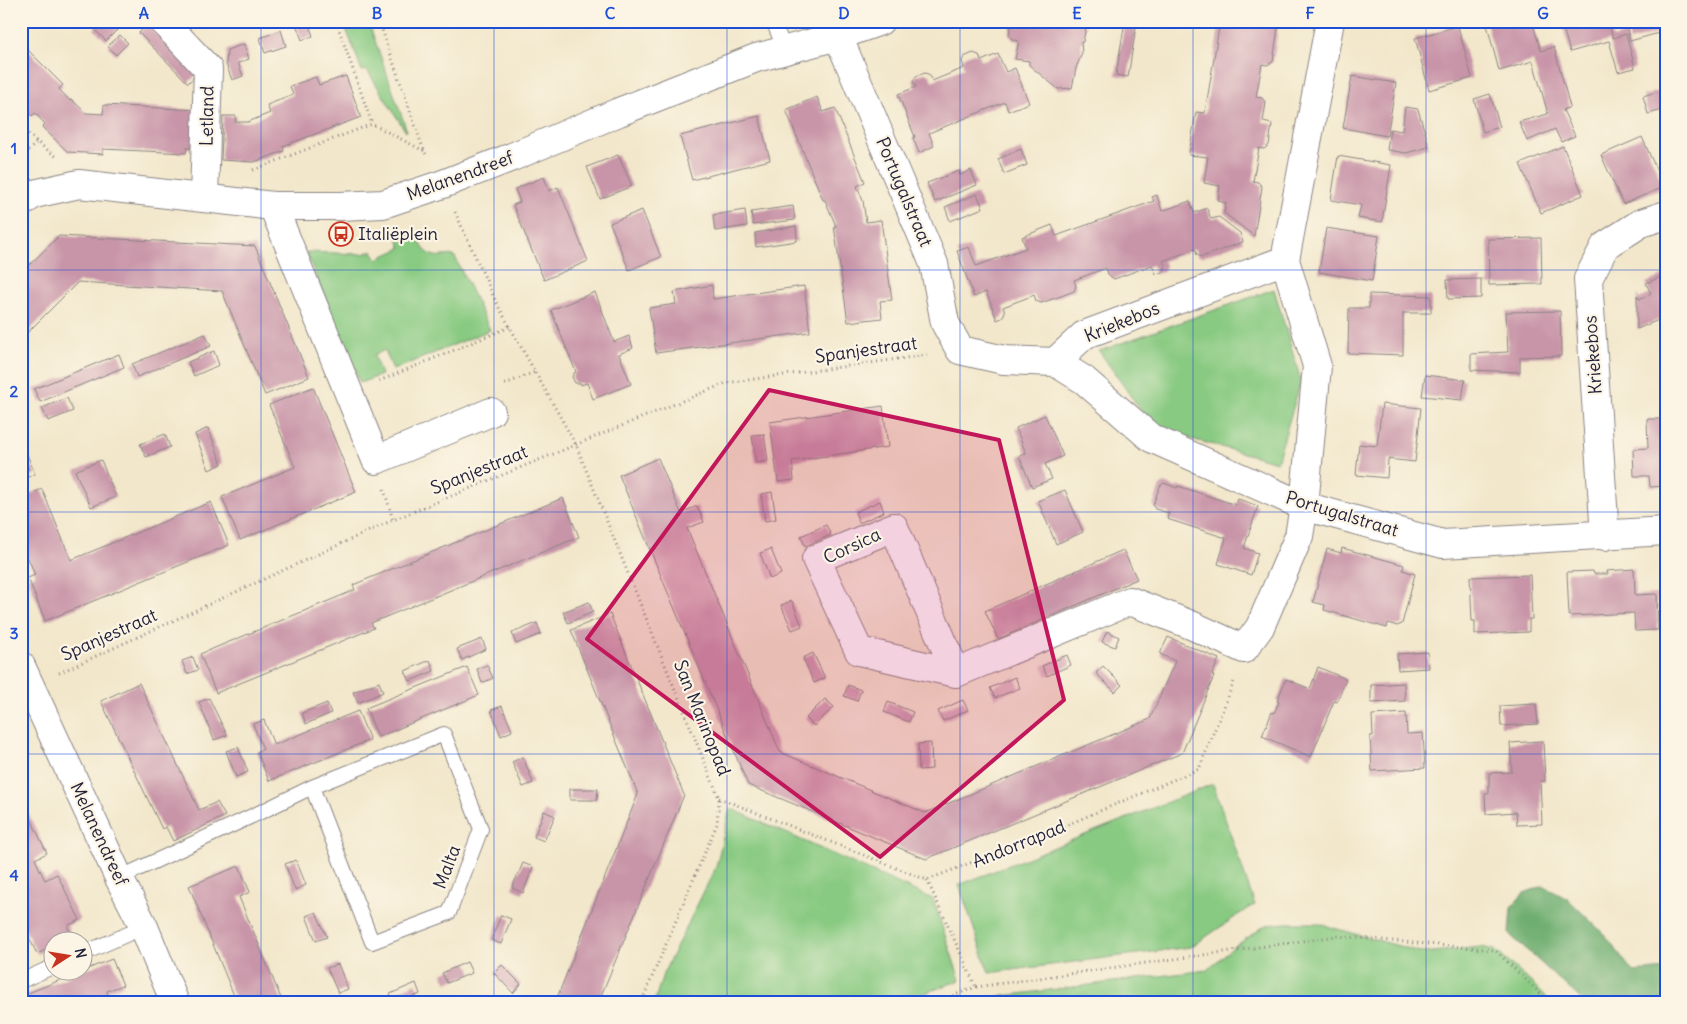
<svg xmlns="http://www.w3.org/2000/svg" width="1687" height="1024" font-family="Delius,sans-serif">
	<rect width="100%" height="100%" fill="#fcf5e5"/>
	<filter id="ink" filterUnits="userSpaceOnUse"><feTurbulence type="fractalNoise" baseFrequency=".02" numOctaves="2"/><feDisplacementMap in="SourceGraphic" scale="10" xChannelSelector="R" yChannelSelector="G"/><feConvolveMatrix kernelMatrix="1 2 1 2 8 2 1 2 1" color-interpolation-filters="sRGB"/></filter>
	<filter id="wash" filterUnits="userSpaceOnUse"><feTurbulence type="fractalNoise" baseFrequency=".0096" numOctaves="4" result="noise"/><feDisplacementMap in="SourceGraphic" scale="20" xChannelSelector="R" yChannelSelector="G"/><feGaussianBlur stdDeviation="1.12" result="paint"/><feColorMatrix in="noise" values="0 0 0 0 0 0 0 0 0 0 0 0 0 0 0 0 0 1.4 0 .05"/><feComposite in="paint" operator="in"/></filter>
	<g filter="url(#wash)">
		<rect width="100%" height="100%" fill="#f2e7cb"/>
		<!-- green -->
		<path fill="#89ca82" stroke="#56765e" d="M343,21h25l39,110 -1,1 -39,-62 -5,1z
			M412,233l4,1c5,12 12,25 27,22 6,0 7,-2 12,1l35,73 -97,40 -8,-20 -11,5 7,20 -21,8 -54,-131 57,2 9,-3 5,8 24,-11 -3,-9z
			M1274,289l27,92 -24,81 -123,-33 -55,-78z
			M1213,784l42,121 -5,2 -59,40 -202,26 -30,-88z
			M730,808l203,91 27,81 -61,23h-245l9,-29 53,-107z
			M1287,923h29l108,30 57,-6 14,3 42,38 14,15h-580l16,-5 220,-28 24,-21 35,-24z"/>
		<!-- forest -->
		<path fill="#6eae70" stroke="#486856" d="M1543,886l25,13 38,37 27,36 33,-3v34h-81l-76,-69 2,-27 13,-14z"/>
		<g id="blocks">
			<!-- building -->
			<path fill="#c894a8" d="M102,21h24l-20,20 -12,-12z
				M150,21l50,50 -12,12 -49,-50z
				M304,21h4l5,15 -11,4 -6,-16z
				M1022,21h65l-4,21h-2l1,11 -6,15 -4,20 -14,1 -29,-24v-4l-14,-2 4,-18 -6,-1 -4,-5 2,-10 4,-3 7,1z
				M1125,21h12l-9,56 -12,-2z
				M1220,21h59l-6,41 -6,3 -5,-1 -6,33 6,1 4,5 -3,19 9,2 -3,21 -5,4 -5,-1 -6,33 5,1 4,5 -8,49 -30,-23 2,-10 -8,-2 2,-15 -16,-3 4,-26 -19,-2 7,-43 9,1z
				M1486,21h46l9,30 13,-4 16,60 -7,3 12,26 -14,6 -6,-13 -28,12 -8,-19 29,-8 -15,-53 -34,10z
				M1561,21h47l5,17 13,-4 9,34 -17,4 -9,-31 -39,11z
				M1625,21h41v10l-36,10z
				M1458,26l14,52 -43,12 -14,-52z
				M281,30l5,16 -21,7 -5,-15z
				M120,35l8,8 -12,12 -8,-9z
				M21,43l42,42 -4,4 11,12 1,-2 15,14 17,1 1,-9 94,5 -2,38h-9l-1,5 -83,-4v5l-35,-2 -26,-25 3,-3 -10,-11 -3,3 -11,-11z
				M244,44l5,15 -11,4 5,13 -11,4 -6,-16 1,-14z
				M973,53l6,2 2,6 17,-7 8,18 9,-4 14,35 -21,8 -3,-9 -76,31 5,13 -15,7 -6,-15 2,-1 -17,-43 18,-7 -3,-6 3,-5 9,-3 5,2 2,6 32,-13 -2,-7 2,-4z
				M346,76l15,41 -78,29 1,5 -30,11 -33,-2 2,-44h13l-1,6h13l22,-9 -3,-8 26,-10 -3,-9 26,-9 3,8z
				M1352,76l44,7 -9,53 -44,-8z
				M1666,89v20l-18,5 -5,-18z
				M1490,94l10,33 -17,5 -9,-33z
				M817,97l6,15 12,-4 30,74 -8,4 6,15 3,21 15,-2 11,80 -12,1 2,17 -34,4 -14,-96h2l-11,-26h-2l-37,-90z
				M1405,107l13,2 11,38 -23,6 -19,-3 3,-21 12,2z
				M759,116l11,44 -78,20 -12,-44z
				M1642,137l22,50 -41,17 -22,-49z
				M1563,146l20,49 -42,18 -21,-49z
				M1021,149l6,16 -23,9 -6,-15z
				M618,155l14,31 -32,13 -13,-32z
				M1338,156l53,9 -9,57 -24,-4 3,-13 -30,-5z
				M971,170l6,15 -42,17 -8,-19 32,-12 1,4z
				M544,177l5,14 9,-4 30,74 -44,19 -31,-75 7,-3 -5,-13z
				M977,194l6,14 -33,13 -5,-14z
				M1157,195l5,16 28,-10 4,12 13,-5 4,11 8,-2 21,16 3,9 -41,15 -5,-2 -2,-6 -32,12 3,5 -3,6 -7,2 -4,-9 -38,14 -6,-5 -2,-6 -32,12 2,6 -2,5 -13,5 -20,7 -5,-2 -2,-6 -31,12 2,5 -3,6 -5,2 -11,-28 -12,5 -17,-46 12,-4 7,19 50,-18 -4,-11 30,-12 4,11 98,-35 -2,-4z
				M793,206l2,14 -42,5 -2,-13z
				M642,210l19,47 -32,13 -19,-47z
				M745,210l2,16 -32,5 -2,-16z
				M796,226l1,15 -41,6 -1,-14z
				M1326,228l53,8 -7,45 -53,-9z
				M59,236l196,10 54,131 -44,18 -43,-104 -144,-9 -57,57v-66z
				M1541,238l1,46 -53,1 -1,-46z
				M1666,275v55l-5,-11 -24,10v-34l2,4 12,-5 -5,-11z
				M1481,279v19l-33,1 -1,-19z
				M712,285l1,14 91,-13 6,46 -154,21 -7,-45 27,-4 -2,-12z
				M595,292l19,50 15,-6 4,12 -14,6 12,30 -38,15 -6,-16 -6,2v-2h-6l-3,-6 2,-4 2,-1 -25,-62z
				M1369,294l62,2v17h-28v42l-55,-2 1,-45h20z
				M1560,311l1,45 -41,1v15l-49,-2v-16l37,-2 -2,-40z
				M205,334l6,12 -74,31 -5,-13z
				M214,351l5,14 -25,11 -6,-14z
				M119,354l5,13 -84,35 -6,-13z
				M1425,375l40,5 -3,20 -40,-4z
				M313,387l43,105 -116,48 -18,-43 73,-30 -26,-62z
				M67,398l6,13 -25,10 -6,-13z
				M1382,404l39,4 -6,54 -27,-3 -1,19 -31,-3 3,-31 18,2z
				M883,406l5,41 -96,14 2,19 -16,2 -8,-60z
				M1045,415l18,41 -18,8 7,15 -20,8 -13,-31 7,-3 -10,-25z
				M1647,419h19v67l-16,1 -1,-11h-15l-1,-27 15,-1z
				M208,428l14,36 -13,6 -14,-36z
				M165,434l5,13 -24,10 -6,-13z
				M764,434l4,27 -12,2 -4,-28z
				M21,440l14,34 -14,6z
				M658,458l23,55 16,-7 7,16 -17,6 93,224 145,61 225,-94 25,-58 -15,-7 8,-17 51,22 -7,16 2,1 -32,77 -256,106 -178,-74 -129,-310z
				M101,460l15,37 -25,10 -16,-36z
				M1164,483l13,5 1,-2 58,19 2,-6 20,7 -14,42 14,5 -7,22 -33,-11 8,-26 -59,-19 2,-6 -14,-4 -2,-4 7,-19z
				M42,489l29,71 140,-58 18,43 -184,76 -17,-43 7,-3 -7,-17 -7,3v-63z
				M1065,490l18,42 -27,12 -18,-43z
				M772,492l4,27 -11,2 -4,-27z
				M563,498l16,39 -208,86 3,5 -158,65 -16,-39 155,-64 -2,-5z
				M880,501l4,11 -25,11 -4,-11z
				M826,525l5,10 -26,11 -4,-10z
				M1342,548l62,17 -1,5 12,4 -13,50 -5,2 -9,-3 -1,5 -63,-18 1,-5 -12,-3 14,-53 14,4z
				M771,549l10,25 -11,5 -10,-26z
				M1123,550l14,29 -139,60 -13,-28z
				M1634,569l1,26 22,-1 1,36 -23,1 -1,-18 -65,3 -2,-44 26,-1 1,3h14l-1,-3z
				M1530,575l2,44h-3v13l-54,2v-13h-3l-2,-44z
				M792,601l10,25 -10,4 -11,-25z
				M589,602l4,10 -25,11 -5,-11z
				M610,614l74,181 -86,208h-43l83,-209 -67,-164z
				M537,623l4,11 -25,10 -4,-11z
				M1107,631l12,6 -4,10 -13,-5z
				M482,639l4,10 -24,11 -5,-11z
				M1428,652l1,16 -31,2 -1,-16z
				M813,653l12,25 -11,5 -11,-25z
				M1067,655l4,10 -24,11 -5,-10z
				M193,657l5,13 -11,4 -5,-13z
				M430,660l4,11 -24,10 -5,-10z
				M487,665l6,13 -11,5 -5,-14z
				M1103,666l19,19 -7,7 -19,-19z
				M467,667l12,28 -101,42 -12,-29z
				M1318,667l28,12 -9,23 -3,-1 -23,56 -49,-21 10,-24 2,1 5,-11 -2,-1 9,-22 24,10z
				M1015,677l5,11 -25,10 -5,-10z
				M379,682l4,10 -25,11 -5,-11z
				M139,683l60,127 18,-8 8,14 -52,25 -7,-14 -4,2 -61,-128z
				M1404,683l1,18 -34,2v-18z
				M848,685l13,5 -4,11 -13,-5z
				M209,698l18,37 -13,5 -15,-38z
				M825,699l9,8 -20,19 -8,-8z
				M963,700l5,10 -25,11 -5,-10z
				M888,702l25,10 -4,10 -25,-10z
				M327,703l4,10 -25,11 -4,-11z
				M1536,704l2,20 -37,2 -1,-20z
				M502,706l10,25 -11,5 -10,-26z
				M358,711l12,29 -101,41 -12,-29 6,-3 -10,-25 11,-4 10,25z
				M1406,713l1,21 16,-1 2,35 -53,3 -2,-35h3l-1,-21z
				M1543,741l2,40h-5l2,43 -25,1 -1,-13 -30,2 -1,-21h4v-20l23,-1 -2,-29z
				M931,743l1,26 -13,1 -1,-26z
				M238,747l10,25 -12,5 -10,-26z
				M523,757l10,26 -10,4 -11,-25z
				M570,789h28l-1,11h-27z
				M25,807l22,46 -12,6 5,11 5,10 12,-6 23,46 -13,6 6,12 -9,4h-12v5l-15,7 -16,-33v-112z
				M544,811l11,5 -11,25 -10,-4z
				M296,860l10,25 -11,5 -10,-26z
				M523,863l10,4 -10,26 -11,-5z
				M239,866l11,26 -11,5 44,106h-46l-48,-117z
				M316,912l11,25 -11,4 -10,-25z
				M501,915l10,4 -10,25 -10,-4z
				M112,959l11,26 -16,6 1,3 -21,9h-66v-7z
				M467,962l5,11 -25,10 -5,-10z
				M338,964l10,25 -10,4 -11,-25z
				M502,965l19,19 -8,9 -19,-20z
				M416,983l4,11 -21,9h-6l-3,-9z"/>
		</g>
	</g>
	<g filter="url(#ink)">
		<use href="#blocks" fill-opacity="0" stroke="#8a8483" stroke-width="1"/>
		<g fill="none" stroke-linecap="round" stroke-linejoin="round">
			<!-- lane casing -->
			<g stroke="#8a8483" stroke-width="16">
				<path id="lane" d="M773,21l12,29
					M119,878l146,-68 47,-23 132,-53 37,95 -32,84 -77,29 -60,-155
					M82,954l62,-27
					M21,981l31,-14"/>
			</g>
			<!-- street casing -->
			<g stroke="#8a8483" stroke-width="30">
				<path id="street" d="M163,21l45,48 -4,129
					M838,36l96,228 11,59 15,27 44,10 51,2 29,-27 201,-75 45,-239
					M273,206l103,254 115,-48
					M1055,362l29,18 67,58 153,68 139,38 223,-13
					M894,527l62,146 -97,-22 -43,-92z
					M1605,536l-17,-257 17,-33 36,-23 25,-8
					M956,673l174,-72 61,24 53,24 16,-22 39,-91 5,-30 13,-140 -32,-106"/>
			</g>
			<!-- secondary casing -->
			<g stroke="#8a8483" stroke-width="30">
				<path id="secondary" d="M21,203l13,-9 45,-10 194,22h67l43,-2 60,-20 69,-27 107,-45 137,-54 82,-22 42,-15
					M21,666l98,212 25,49 31,76"/>
			</g>
			<!-- path -->
			<path stroke="#8a8483" stroke-width="3" stroke-dasharray="1 4" stroke-linecap="butt" d="M336,21l36,103
				M379,21l45,130 4,6
				M21,127l16,15
				M21,158l16,-16 20,15
				M253,170l119,-46 52,27
				M455,212l42,92 79,141 143,353 -2,26 -76,179
				M379,381l131,-54
				M505,384l30,-12
				M384,489l9,31
				M59,673l334,-153 333,-137 201,-28
				M719,798l208,82 130,-51 142,-60 36,-90
				M927,880l49,107
				M934,1003l42,-16 361,-51 158,14 55,53"/>
			<!-- lane -->
			<use href="#lane" stroke="#fff" stroke-width="14"/>
			<!-- street -->
			<use href="#street" stroke="#fff" stroke-width="28"/>
			<!-- secondary -->
			<use href="#secondary" stroke="#fff" stroke-width="28"/>
		</g>
	</g>
	<!-- marked area -->
	<path fill="#c2185b" fill-opacity="0.2" stroke="#c2185b" stroke-width="4" stroke-linejoin="round" d="M769,390l230,50 65,260 -184,157 -293,-218z"/>
	<!-- grid -->
	<path fill="none" stroke="#1d4ed8" stroke-width="1" stroke-opacity="0.55" d="M261,21v982M494,21v982M727,21v982M960,21v982M1193,21v982M1426,21v982M21,270h1645M21,512h1645M21,754h1645"/>
	<!-- icons -->
	<defs>
		<g id="bus-ring" transform="scale(1.25)"><circle r="9.5" fill="#fcf5e5" stroke="#c8321e" stroke-width="1.5"/><path d="M-5-6H5V4H4V6H2V4H-2V6H-4V4H-5ZM-3.5-4V0h7V-4ZM-3.5 1.2v1.5H-2V1.2ZM2 1.2v1.5H3.5V1.2Z" fill="#c8321e"/></g>
	</defs>
	<g fill-rule="evenodd">
		<use href="#bus-ring" x="341" y="234"/>
	</g>
	<g text-anchor="middle" stroke-width="4.5" stroke-linejoin="round" paint-order="stroke">
		<!-- street labels -->
		<g font-size="18" fill="#22223b" stroke="#fcf5e5">
			<text transform="translate(207 116) rotate(-89)" y="6">Letland</text>
			<text transform="translate(460 176) rotate(-20)" y="6">Melanendreef</text>
			<text transform="translate(904 192) rotate(67)" y="6">Portugalstraat</text>
			<text transform="translate(1122 322) rotate(-22)" y="6">Kriekebos</text>
			<text transform="translate(866 350) rotate(-8)" y="6">Spanjestraat</text>
			<text transform="translate(1593 355) rotate(-94)" y="6">Kriekebos</text>
			<text transform="translate(479 470) rotate(-22)" y="6">Spanjestraat</text>
			<text transform="translate(1342 514) rotate(17)" y="6">Portugalstraat</text>
			<text transform="translate(852 546) rotate(-25)" y="6">Corsica</text>
			<text transform="translate(109 635) rotate(-24)" y="6">Spanjestraat</text>
			<text transform="translate(702 718) rotate(68)" y="6">San Marinopad</text>
			<text transform="translate(99 834) rotate(65)" y="6">Melanendreef</text>
			<text transform="translate(1019 844) rotate(-22)" y="6">Andorrapad</text>
			<text transform="translate(447 867) rotate(-69)" y="6">Malta</text>
		</g>
		<!-- poi labels -->
		<g font-size="18" fill="#22223b" stroke="#fcf5e5" text-anchor="start">
			<text x="358" y="240">Italiëplein</text>
		</g>
	</g>
	<!-- margin -->
	<rect width="1687" height="1024" fill="none" stroke="#fcf5e5" stroke-width="55"/>
	<!-- north arrow -->
	<g transform="translate(68 956) rotate(78)"><circle r="24" fill="#fcf5e5" stroke="#a5a1a1"/>
	<path d="M0-4L9 19L0 12L-9 19Z" fill="#c8321e"/>
	<text y="-8" font-size="14" font-weight="bold" text-anchor="middle" fill="#22223b">N</text>
	</g>
	<rect x="28" y="28" width="1632" height="968" fill="none" stroke="#1d4ed8" stroke-width="2"/>
	<g font-size="16" text-anchor="middle" font-weight="bold" fill="#1d4ed8">
		<text x="144" y="19">A</text>
		<text x="377" y="19">B</text>
		<text x="610" y="19">C</text>
		<text x="844" y="19">D</text>
		<text x="1077" y="19">E</text>
		<text x="1310" y="19">F</text>
		<text x="1543" y="19">G</text>
		<text x="14" y="154">1</text>
		<text x="14" y="397">2</text>
		<text x="14" y="639">3</text>
		<text x="14" y="881">4</text>
	</g>
</svg>
